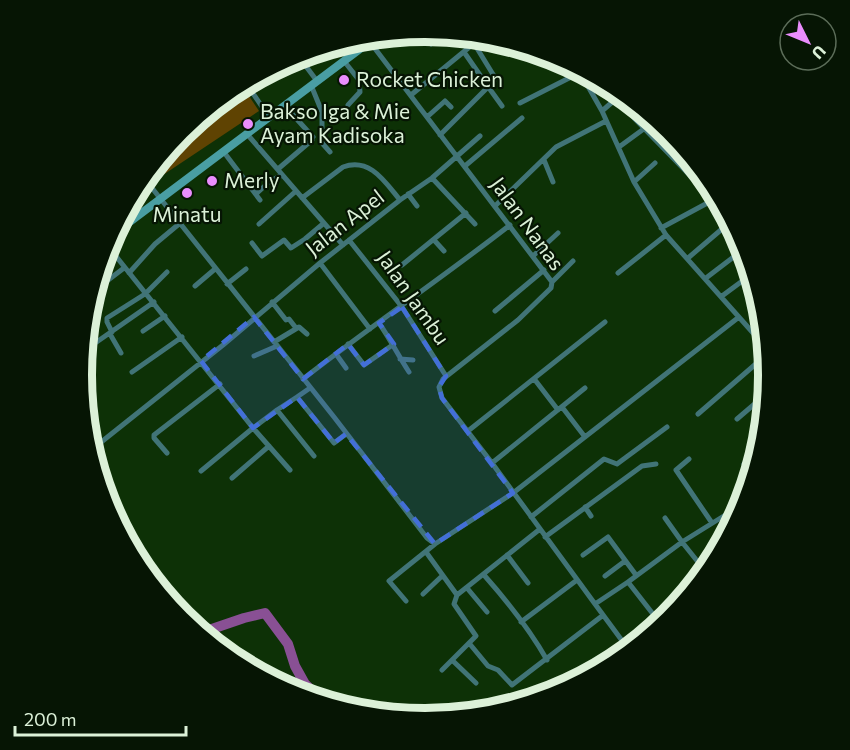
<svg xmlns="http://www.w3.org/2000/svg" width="850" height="750" font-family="Commissioner,sans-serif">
	<rect width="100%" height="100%" fill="#0d3106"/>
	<!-- green -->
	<path fill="#5f4302" d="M245,90l14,21 -102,68 -3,-5 28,-42z"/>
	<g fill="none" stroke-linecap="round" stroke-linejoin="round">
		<!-- river -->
		<path stroke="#895094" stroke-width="10" d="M203,632l41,-14 21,-5 23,31 7,22 10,18 14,13"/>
		<!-- street -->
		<path stroke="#417477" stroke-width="5" d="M422,32l9,12 12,-9
			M370,42l182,240 -1,6 -33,32 -75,59 -4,8 3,11 50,65 103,141 33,-22 32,41
			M464,52l18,26
			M299,57l18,24
			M344,61l15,19 1,12 -12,13
			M581,74l21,37 32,71 32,53 96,108
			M311,85l11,27v31l8,9
			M489,88l13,18
			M250,89l19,28
			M251,90l49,-34
			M411,95l61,-50h3l19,31v5l-54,54
			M520,103l59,-30
			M284,105l29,32
			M602,111l15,-13
			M640,113l-6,5 78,80
			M427,117l18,-16 6,6
			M247,134l96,111
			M619,147l26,-19
			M223,151l37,49
			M671,155l8,-7
			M544,160l9,22
			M465,166l57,-48
			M278,169l34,-29
			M432,178l43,46
			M634,182l21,-19
			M148,183l186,234 93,121 8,6 78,-51 226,-176
			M256,194l13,-12 13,-7
			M408,194l9,12
			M302,198l41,-31c27,-10 42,15 57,33
			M495,206l61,-59 50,-26
			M259,224l37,-33
			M661,228l52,-28
			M349,240l53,67 44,69
			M434,240l10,11
			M252,243l10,13 22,-16 7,8 14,-9 19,-16
			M107,245l146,183 37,42
			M533,256l25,-23
			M688,258l41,-35
			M320,263l50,66
			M402,265l64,-52
			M129,273l26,-29 24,-20
			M618,273l48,-38
			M706,278l38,-29
			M552,282l21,-21
			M227,284l19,-15
			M195,286l20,-17
			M99,287l25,-19
			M722,296l27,-20
			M272,302l14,18 3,-1 7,9
			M495,311l49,-41
			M379,323c11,16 19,32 30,49
			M143,331l22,-15
			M112,332l-5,-10v-4l38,-24 22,-22
			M110,334l11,19
			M274,342l25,-15 8,7
			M348,344l16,21 27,-19
			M88,348l66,-46
			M336,354l10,14
			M254,356l23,-10
			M400,359l13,1
			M132,372l50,-35
			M303,379c68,-53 139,-101 207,-154
			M535,380l23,30
			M310,388l-13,9 4,5 33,41 12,-9
			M562,407l23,30
			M277,410l20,-13
			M698,414l67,-58
			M737,419l27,-23
			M468,431l137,-109
			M100,443l123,-98 97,-82 80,-63 32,-22 48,-42
			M167,453l-13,-15v-3l66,-51
			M689,459l-13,11 36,53
			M492,463l93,-75
			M744,464l8,-7
			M201,471l52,-43 24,-18 37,46
			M232,478l37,-32
			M585,507l6,9
			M531,517l73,-58 13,5 50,-37
			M665,518l17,24 20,25
			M545,537l97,-71 14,-2
			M426,552l31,43
			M507,555l21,28
			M583,555l25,-18 28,38
			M484,575c23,26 46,55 63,85
			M605,576l20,-15
			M628,582l54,-40 45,-28 9,2
			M467,588l20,24
			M423,594l19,-18
			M406,601l-17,-20 46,-37
			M595,604l31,42
			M521,622l56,-42
			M469,643l19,23 10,4 14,15 90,-69
			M452,660l24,23
			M442,670l34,-34 -22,-32 3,-9 83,-66"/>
		<!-- secondary -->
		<path stroke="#499ea3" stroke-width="8" d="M115,233l253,-190"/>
	</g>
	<!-- marked area -->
	<path fill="#436fd8" fill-opacity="0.2" stroke="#436fd8" stroke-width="4.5" stroke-dasharray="12 8" stroke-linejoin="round" d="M402,307l44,69 -7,11 3,11 71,95 -78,51 -89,-110 -12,9 -37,-46 -44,31 -52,-67 53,-44 49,62 45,-35 16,21 30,-21 -15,-21z"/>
	<!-- markers -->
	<g fill="#ea8dfd" stroke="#061504" stroke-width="2">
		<circle cx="344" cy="80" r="6"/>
		<circle cx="248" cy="124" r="6"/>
		<circle cx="212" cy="181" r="6"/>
		<circle cx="187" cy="193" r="6"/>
	</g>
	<g text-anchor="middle" stroke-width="4.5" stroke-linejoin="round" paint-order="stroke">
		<!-- poi labels -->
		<g font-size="21" fill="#dcf1d8" stroke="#061504" text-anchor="start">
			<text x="356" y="87">Rocket Chicken</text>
			<text x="260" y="119">Bakso Iga &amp; Mie<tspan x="260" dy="24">Ayam Kadisoka</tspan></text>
			<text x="224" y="188">Merly</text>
			<text x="187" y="222" text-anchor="middle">Minatu</text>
		</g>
		<!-- street labels -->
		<g font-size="21" fill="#dcf1d8" stroke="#061504">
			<text transform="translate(345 223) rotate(-38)" y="7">Jalan Apel</text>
			<text transform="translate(527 224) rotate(54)" y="7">Jalan Nanas</text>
			<text transform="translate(413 298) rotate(55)" y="7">Jalan Jambu</text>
		</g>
	</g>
	<!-- crop -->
	<path d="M0 0H850V750H0ZM92 375a333 333 0 1 1 666 0a333 333 0 1 1-666 0Z" fill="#061504" fill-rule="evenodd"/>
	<path fill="none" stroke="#dcf1d8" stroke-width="8" d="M92 375a333 333 0 1 1 666 0a333 333 0 1 1-666 0Z"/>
	<!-- north arrow -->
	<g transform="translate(808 42) rotate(133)"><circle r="28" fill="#061504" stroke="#5c6d59" stroke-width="1.5"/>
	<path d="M0-4.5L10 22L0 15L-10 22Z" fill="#ea8dfd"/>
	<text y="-9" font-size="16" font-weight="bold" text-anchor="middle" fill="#dcf1d8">U</text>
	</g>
	<!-- scale -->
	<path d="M15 726v9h171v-9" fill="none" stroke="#dcf1d8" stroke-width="3"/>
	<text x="24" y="726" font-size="18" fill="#dcf1d8" stroke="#061504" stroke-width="4.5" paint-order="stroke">200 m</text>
</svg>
